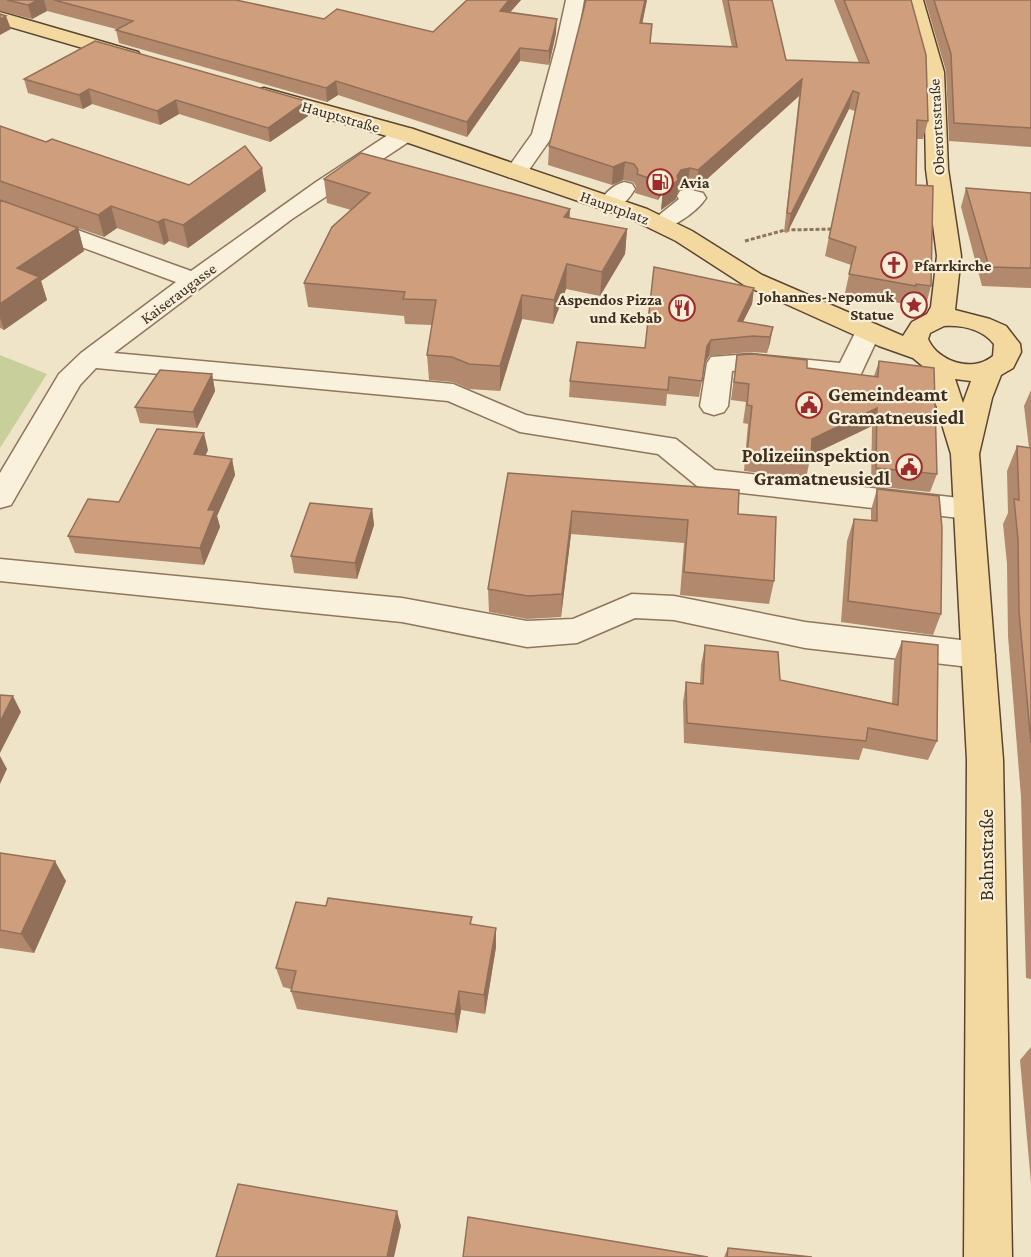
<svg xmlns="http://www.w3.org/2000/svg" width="1031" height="1257" font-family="'Crimson Pro',serif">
	<rect width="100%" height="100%" fill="#f0e4c8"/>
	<!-- green -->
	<path fill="#c9cf9b" d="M0,355l47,19 -47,74z"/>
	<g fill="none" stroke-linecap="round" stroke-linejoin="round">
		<!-- minor casing -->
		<g stroke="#8d765c" stroke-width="3">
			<path id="minor" d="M566,0h18l-8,46 -22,88 -30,43 -8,2 -8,-2 -3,-5 27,-38 24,-88z
				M405,128l8,1 3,5 -3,5 -121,80 -178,134 339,31 73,31 150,24 39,31 253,29 11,3 4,7 -4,7 -11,3 -261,-30 -10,-3 -39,-32 -138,-22 -72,-31 -352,-33 -16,17 -69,120 -11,3v-35l59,-99 22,-21 95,-71 -176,-65v-15l191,69 125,-89 81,-53z
				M624,182l8,2 3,5c-8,13 -18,24 -34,20l-3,-5c6,-10 15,-19 26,-22z
				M688,189l15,4 3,5c-9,14 -38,35 -54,31l-4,-5 31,-25 -2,-3 3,-5z
				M868,323l9,2 4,6 -22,47 -10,2 -99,-10 -18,1 -4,35 -4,6 -10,3 -10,-3 -4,-6 7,-43 4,-6 39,-3 90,9 19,-38z
				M0,559l402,39 125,23 46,-2 59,-25 42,2 131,26 173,20 12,4 5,9 -5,9 -12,4 -173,-20 -131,-28 -39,-2 -58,25 -50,4 -125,-25 -402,-41z"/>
		</g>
		<!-- major casing -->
		<g stroke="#5b4430" stroke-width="3">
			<path id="major" d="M905,0h18l21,72 4,97 13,87 -6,54 35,9 16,7 14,18 1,8 -8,16 -12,7 -9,23 -13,56 24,306 9,497h-48l3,-497 -16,-306 -26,-86 -12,-10 -34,-12 -135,-61 -68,-44 -45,-22 -234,-80 -140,-41 -3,-4 3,-4 7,-2 149,41 234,80 45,22 70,44 141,61 9,-14 15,-8 4,-7 6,-51 -11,-87 -2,-97zM944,326c18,-1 38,3 50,18l-1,12c-20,17 -55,6 -65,-17l2,-6zM955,379l16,2 -8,22z
				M0,12l138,40 3,4 -3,4 -7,2 -131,-38z"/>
		</g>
		<!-- path -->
		<path stroke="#8d765c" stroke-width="3" stroke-dasharray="4 2" stroke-linecap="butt" d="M745,241l40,-11 50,-1"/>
		<!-- minor -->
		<use href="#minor" fill="#faf1dc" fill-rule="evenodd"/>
		<!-- major -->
		<use href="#major" fill="#f3d9a0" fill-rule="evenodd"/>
	</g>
	<!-- wall -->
	<path fill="#b2896c" d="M0,0h236l88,19 109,13 34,-32h54l-11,12 46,21 -7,32 -29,-4 -53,76 -129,-42 -11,7 -208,-59 -3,-13v-1l-69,-18 -15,8 -32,-8z
		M647,0l-5,23 9,20 81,4 -10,-47h50l14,60 73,3 -25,-63h77l17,121 -5,18h-6l-1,46 15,101 -5,19 -15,-2 -1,2 -65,-12 6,-28 -26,-9 30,-145 -6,-2 -62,124 -3,-1 15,-136 -103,93 -9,-2 -8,2 -2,4 -1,6 -15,11 2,-19 -5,9 -23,-7 1,-7 -3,-4 -10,-2 -11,5 -64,-20 1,-19z
		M925,0h106v147l-82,-6 -3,-70z
		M24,79l282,22 2,15 -38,26 -91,-28 -19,11 -68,-21 -9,5 -55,-16z
		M0,126l46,16 143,43 77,6 -78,57 -19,-7 -5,4 -47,-17 -13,9 -26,-9 6,23 -43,30 6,19 -43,30 -4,-2z
		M324,179l245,39 58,11 -2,25 -25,42 -34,-7 -13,35 -31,-5 -22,72 -31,-2 -16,-7 -24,-2 -2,-25 5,-30 -27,-1 -1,-8 -96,-9 -4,-24 47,-73 -24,-7z
		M966,188l65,5v95l-49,-2 -21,-79z
		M754,288l-2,16 -9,18 30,5 -6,26 -17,-1 -41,4 -4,7 -6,34 -32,-3 -1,12 -97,-9 1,-16 75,-33z
		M737,355l70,13 67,8 5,-15 58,113 -7,18 -59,-6 1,-60 -61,29 -5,23 -62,-7 4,-47 -5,-1 3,-21 -15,-2z
		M212,374l3,17 -18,37 -57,-5 -5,-16z
		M1031,390v589l-5,-1 -5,-181 -13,-161 -1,-72 -4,-40 5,-11 -1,-42 10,-25 12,2 -5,-42z
		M208,450l-3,6 27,3 3,16 -18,41 3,11 -16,38 -129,-12 -7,-17 51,-34z
		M508,473l230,41 36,67 -5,23 -89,-9 4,-52 -113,-9 -10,83 -34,2 -38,-7 -1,-23z
		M877,489l64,125 -8,21 -92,-13 6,-81 7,-22 17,2v-11z
		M372,509l2,16 -17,54 -63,-6 -3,-17z
		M902,641l35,100 -9,19 -65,-12 -4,12 -175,-17 -1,-41 3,-20 14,2 1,-19 4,-20 75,35 112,23 2,-42z
		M0,853l66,28 -32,72 -34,-5z
		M472,925l24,3v19l-11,67 -24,-4 -4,23 -160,-24 -6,-18v-2l-8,-2 -7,-19z
		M1031,1047v136l-11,-123z
		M728,1248l84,9h-88z"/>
	<!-- shaded-wall -->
	<path fill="#916f58" d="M38,0h6l3,11 -15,8 -4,-14z
		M509,0h12l-21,24v-13z
		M645,0h2l-8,40 1,-17z
		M6,16l5,13 -11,6v-16z
		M557,19l-1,14 -7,32v-14z
		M520,48v13l-53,76v-15z
		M802,79l-3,17 -103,93 2,-19z
		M336,81l2,14 -11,7 -1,-14z
		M89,89l3,15 -9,5 -4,-14z
		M853,91l-4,18 -62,124 4,-19z
		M176,100l3,14 -19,11 -3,-14z
		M306,101l2,15 -38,26 -2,-14z
		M625,162l-2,18 -11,5 1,-18z
		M262,168l4,23 -78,57 -5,-23z
		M690,168l-3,19 -8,2 -2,4 -1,6 -15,11 2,-18 18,-22z
		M665,172l-1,19 -6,9 2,-18z
		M111,206l6,22 -13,9 -6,-22z
		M570,209l-1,24 -5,-16z
		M164,219l5,22 -5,4 -6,-23z
		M78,228l6,23 -43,30 6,19 -43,30 -4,-12v-14l17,-36z
		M627,229l-2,25 -25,42 2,-24z
		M567,264l-1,25 -13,35 1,-24z
		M754,288l-2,16 -17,33 3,-16z
		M522,295v24l-22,72v-25z
		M773,327l-3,16 -3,10 3,-16z
		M711,340l-2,16 -4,7 -6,34 8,-51z
		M212,374l3,17 -18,37 -4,-16z
		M877,408l-5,18 -65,31 5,-18z
		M204,433l4,17 -10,21 -4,-17z
		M232,459l3,16 -18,41 3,11 -16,38 -4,-17 8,-38z
		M372,509l2,16 -17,54 -2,-16z
		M572,511l-1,23 -10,83 1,-23z
		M13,696l8,16 -21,41v-31z
		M0,756l7,13 -7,15z
		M55,861l11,20 -32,72 -13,-19z
		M496,928v19l-11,67 -1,-19z
		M459,991l2,19 -4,23 -2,-19z
		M397,1211l4,15 -7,31h-7z"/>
	<!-- building -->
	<path fill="#cf9f7d" stroke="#916f58" stroke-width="1.5" d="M7,0h31l-10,5z
		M54,0h182l88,19 13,-10 96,23 34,-32h42l-9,11 57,8 -8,32 -29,-3 -53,74 -131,-41 -10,7 -210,-58 17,-9z
		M586,0h59l-5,23 12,1 -2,19 87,4 -9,-47h44l14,60 83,3 -25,-63h67l15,55 2,66 -11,-1 -1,65 17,1 -2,100 -15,-2v2l-67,-12 7,-27 -27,-9 30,-145 -6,-2 -62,123 -4,-1 15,-134 -104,91 -8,-2 -9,2 -4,6 1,4 -15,12 2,-20 -5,10 -23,-8 1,-4 -4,-6 -9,-2 -12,5 -64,-21z
		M934,0h97v128l-77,-5 -3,-69z
		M0,14l6,2 -6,3z
		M95,41l211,60 -38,27 -92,-28 -19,11 -68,-22 -10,6 -55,-16z
		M0,126l46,16 6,-3 137,46 56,-39 17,22 -79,57 -19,-6 -6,3 -47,-16 -13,9 -98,-34z
		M361,153l209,56 -6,8 63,12 -25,43 -35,-8 -13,36 -32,-5 -22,71 -31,-2 -17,-7 -25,-2 9,-55 -33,-1 2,-7 -101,-9 28,-56 38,-34 -46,-14z
		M966,188l65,5v75l-42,-1z
		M0,200l78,28 -61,40 22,9 -39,27z
		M654,267l100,21 -16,33 35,6 -3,10 -17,-1 -42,4 -4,6 -5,35 -33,-4 -1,13 -98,-9 7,-39 68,6z
		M753,354l54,6v8l71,9 1,-16 55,7 3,106 -61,-6 1,-60 -65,31 -1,21 -64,-7 5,-47 -5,-1 2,-21 -15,-2 3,-27z
		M160,370l52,4 -19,38 -58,-5z
		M157,429l47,4 -10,21 38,5 -24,51h7l-15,38 -132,-12 20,-37 31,3z
		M1017,446l14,2v295l-12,-131 -1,-72 -4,-41 5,1z
		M508,473l231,17 -1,24 38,3 -2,64 -90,-9 4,-52 -116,-9 -10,83 -34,2 -40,-7z
		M877,489l62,7 3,32 -1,86 -93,-13 6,-82 23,2z
		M310,503l62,6 -17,54 -64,-7z
		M902,641l36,4 -1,96 -69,-13 -2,13 -179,-18 -1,-41 17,2 2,-39 73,7 2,28 118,25z
		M0,695l13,1 -13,26z
		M0,853l55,8 -34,73 -21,-4z
		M328,898l144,19 -2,7 26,4 -12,67 -25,-4 -4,23 -164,-23 5,-20 -20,-3 20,-66 30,4z
		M238,1184l159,27 -10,46h-171z
		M468,1217l240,40h-245z
		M728,1248l84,9h-85z"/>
	<!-- icons -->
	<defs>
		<g id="fuel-ring" transform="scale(1.35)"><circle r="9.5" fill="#f7eed8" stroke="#9e2a2b" stroke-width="1.5"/><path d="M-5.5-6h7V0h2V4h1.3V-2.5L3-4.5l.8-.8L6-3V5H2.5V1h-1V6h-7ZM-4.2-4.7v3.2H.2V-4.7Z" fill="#9e2a2b"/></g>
		<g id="church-ring" transform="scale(1.35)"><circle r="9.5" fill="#f7eed8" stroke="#9e2a2b" stroke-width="1.5"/><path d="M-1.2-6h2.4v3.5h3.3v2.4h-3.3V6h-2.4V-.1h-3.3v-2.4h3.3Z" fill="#9e2a2b"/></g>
		<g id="sight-ring" transform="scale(1.35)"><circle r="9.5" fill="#f7eed8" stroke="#9e2a2b" stroke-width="1.5"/><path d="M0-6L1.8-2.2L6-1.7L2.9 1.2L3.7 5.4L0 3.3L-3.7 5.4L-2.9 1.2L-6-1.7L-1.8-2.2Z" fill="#9e2a2b"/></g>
		<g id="restaurant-ring" transform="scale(1.35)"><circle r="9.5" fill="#f7eed8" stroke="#9e2a2b" stroke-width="1.5"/><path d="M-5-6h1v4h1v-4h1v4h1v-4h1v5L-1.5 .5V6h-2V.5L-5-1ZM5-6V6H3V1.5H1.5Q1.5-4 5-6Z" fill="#9e2a2b"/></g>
		<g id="civic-ring" transform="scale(1.35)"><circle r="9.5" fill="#f7eed8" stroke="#9e2a2b" stroke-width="1.5"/><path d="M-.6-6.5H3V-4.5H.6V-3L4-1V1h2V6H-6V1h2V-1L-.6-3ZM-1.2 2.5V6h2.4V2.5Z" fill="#9e2a2b"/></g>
	</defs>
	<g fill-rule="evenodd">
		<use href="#fuel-ring" x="660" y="182"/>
		<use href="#church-ring" x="894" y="265"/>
		<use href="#sight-ring" x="914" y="305"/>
		<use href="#restaurant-ring" x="682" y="308"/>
		<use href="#civic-ring" x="809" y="405"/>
		<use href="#civic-ring" x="909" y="467"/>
	</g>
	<g text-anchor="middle" stroke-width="4.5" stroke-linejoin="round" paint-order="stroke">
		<!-- far-street labels -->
		<g font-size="16" fill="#3d2e20" stroke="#f7eed8">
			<text transform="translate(341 116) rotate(16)" y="6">Hauptstraße</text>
			<text transform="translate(936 127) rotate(-93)" y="6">Oberortsstraße</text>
			<text transform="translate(615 207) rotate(20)" y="6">Hauptplatz</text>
			<text transform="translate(178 293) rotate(-37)" y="6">Kaiseraugasse</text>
		</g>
		<!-- far-poi labels -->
		<g font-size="16" font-weight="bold" fill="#3d2e20" stroke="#f7eed8" text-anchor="start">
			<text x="680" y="188">Avia</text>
			<text x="914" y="271">Pfarrkirche</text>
			<text x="894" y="302" text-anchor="end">Johannes-Nepomuk<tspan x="894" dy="18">Statue</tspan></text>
			<text x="662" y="305" text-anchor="end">Aspendos Pizza<tspan x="662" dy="18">und Kebab</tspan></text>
		</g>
		<!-- poi labels -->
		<g font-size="20" font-weight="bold" fill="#3d2e20" stroke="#f7eed8" text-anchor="start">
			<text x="828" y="401">Gemeindeamt<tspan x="828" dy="23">Gramatneusiedl</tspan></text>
			<text x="890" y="462" text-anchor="end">Polizeiinspektion<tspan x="890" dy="23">Gramatneusiedl</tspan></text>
		</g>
		<!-- street labels -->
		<g font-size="20" fill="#3d2e20" stroke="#f7eed8">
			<text transform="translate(986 855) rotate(-90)" y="7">Bahnstraße</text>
		</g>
	</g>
</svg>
